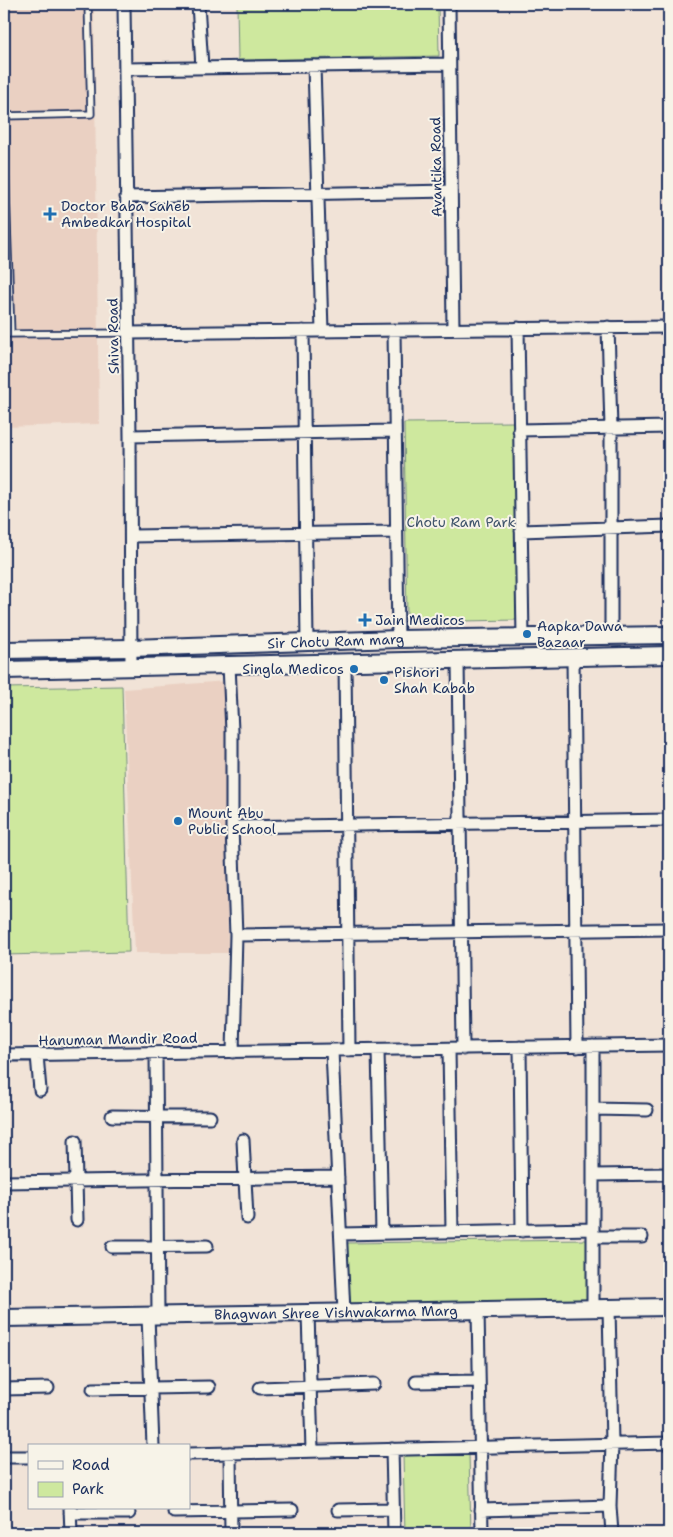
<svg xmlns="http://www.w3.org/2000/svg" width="673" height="1537" font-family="'Shantell Sans',sans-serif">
	<rect width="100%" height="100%" fill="#f1e3d7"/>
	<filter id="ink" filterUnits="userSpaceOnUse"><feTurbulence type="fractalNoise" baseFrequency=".02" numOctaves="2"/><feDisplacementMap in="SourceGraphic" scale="10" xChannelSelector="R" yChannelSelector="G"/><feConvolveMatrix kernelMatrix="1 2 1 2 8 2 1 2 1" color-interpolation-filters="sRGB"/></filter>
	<g filter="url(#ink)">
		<!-- built -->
		<path fill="#ead0c2" d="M4,4h90l5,420 -95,3z
			M226,681l2,272h-93l-11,-264z"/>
		<!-- green -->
		<path fill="#cee89e" stroke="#748c7e" d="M237,4h201l1,52 -201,4z
			M514,422l3,198 -110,2 -3,-199z
			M122,686l7,266 -125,3v-267z
			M587,1240l1,67 -240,2 -1,-66z
			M469,1454l2,79h-66l-2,-78z"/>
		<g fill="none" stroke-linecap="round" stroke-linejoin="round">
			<!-- lane casing -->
			<g stroke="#1b2f5e" stroke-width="9">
				<path id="lane" d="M4,116l87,-2 -3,-110
					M4,134l7,200
					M4,334l124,-1"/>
			</g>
			<!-- street casing -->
			<g stroke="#1b2f5e" stroke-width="15">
				<path id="street" d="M124,4l6,432 1,232
					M198,4l4,63
					M449,4l4,325
					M314,66l8,265
					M125,69l324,-5
					M126,197l325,-6
					M608,327l3,101v207
					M518,328l5,310
					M394,330l4,309
					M303,331l4,311
					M128,333l541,-6
					M519,430l150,-3
					M130,436l264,-5
					M521,531l148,-5
					M131,536l265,-4
					M573,657l4,390
					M458,660l5,389
					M345,662l4,388
					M229,665l3,66v96l4,108 -3,117
					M232,827l437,-7
					M236,935l433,-6
					M593,1046v262
					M520,1047l2,184
					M449,1049l3,183
					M378,1050l4,183
					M332,1051l12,261
					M156,1053l2,263
					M4,1055l665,-10
					M37,1055l3,35
					M593,1109l54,1
					M112,1116l98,1
					M243,1140l4,78
					M75,1141l2,79
					M593,1175l76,-1
					M4,1182l334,-5
					M341,1234l252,-5
					M593,1237h49
					M112,1247l95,-1
					M609,1308l3,135 -2,63 2,27
					M478,1310l4,223
					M308,1313l4,138
					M148,1316l5,130
					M416,1382l63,-1
					M260,1388l114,-4
					M4,1389l44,-1
					M93,1389l116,-2
					M392,1449l2,84
					M230,1453l1,80
					M189,1454l480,-11
					M4,1457h25
					M70,1508l1,25
					M338,1510l55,-1
					M481,1510l129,-4
					M174,1512l118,-2
					M70,1513h59"/>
			</g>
			<!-- secondary casing -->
			<g stroke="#1b2f5e" stroke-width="20">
				<g id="secondary">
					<path id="s1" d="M4,650l127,-2 267,-9 271,-4"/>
					<path d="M4,670l665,-15"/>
					<path id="s2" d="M4,1318l665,-11"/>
				</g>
			</g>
			<!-- lane -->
			<use href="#lane" stroke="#f7f3e8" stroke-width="5.5"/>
			<!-- street -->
			<use href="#street" stroke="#f7f3e8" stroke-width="11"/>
			<!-- secondary -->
			<use href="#secondary" stroke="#f7f3e8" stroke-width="16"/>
		</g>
	</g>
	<!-- markers -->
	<g fill="#1f6fb2" stroke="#f7f3e8" stroke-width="2">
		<path d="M47.5 206.5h5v5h5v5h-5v5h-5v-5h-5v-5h5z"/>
		<path d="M362.5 612.5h5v5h5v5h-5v5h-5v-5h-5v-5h5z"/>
		<circle cx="527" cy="634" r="5"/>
		<circle cx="354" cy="669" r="5"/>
		<circle cx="384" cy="680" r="5"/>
		<circle cx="178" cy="821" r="5"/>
	</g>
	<g text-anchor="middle" stroke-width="4" stroke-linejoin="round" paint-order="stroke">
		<!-- street labels -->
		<g font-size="14" fill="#1b2f5e" stroke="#f7f3e8">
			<text transform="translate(436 167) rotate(-91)" y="5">Avantika Road</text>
			<text transform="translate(113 336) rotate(-91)" y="5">Shiva Road</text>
			<text dy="5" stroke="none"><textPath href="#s1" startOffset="332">Sir Chotu Ram marg</textPath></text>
			<text transform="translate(118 1039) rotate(-1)" y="5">Hanuman Mandir Road</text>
			<text dy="5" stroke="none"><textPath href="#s2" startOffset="332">Bhagwan Shree Vishwakarma Marg</textPath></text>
		</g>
		<!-- poi labels -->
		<g font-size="14" fill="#1b2f5e" stroke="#f7f3e8" text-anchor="start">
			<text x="61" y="211">Doctor Baba Saheb<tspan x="61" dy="16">Ambedkar Hospital</tspan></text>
			<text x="375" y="625">Jain Medicos</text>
			<text x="537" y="631">Aapka Dawa<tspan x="537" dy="16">Bazaar</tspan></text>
			<text x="344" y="674" text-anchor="end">Singla Medicos</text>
			<text x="394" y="677">Pishori<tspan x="394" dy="16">Shah Kabab</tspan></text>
			<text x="188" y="818">Mount Abu<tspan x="188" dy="16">Public School</tspan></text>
		</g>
		<!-- park labels -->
		<g font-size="14" fill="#3f546b" stroke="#f7f3e8">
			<text x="461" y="527">Chotu Ram Park</text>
		</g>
	</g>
	<!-- margin -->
	<rect width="673" height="1537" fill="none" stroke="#f7f3e8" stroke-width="20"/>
	<rect x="10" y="10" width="653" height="1517" fill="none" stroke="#1b2f5e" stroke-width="2" filter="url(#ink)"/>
	<!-- legend -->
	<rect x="28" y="1444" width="162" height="65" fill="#f7f3e8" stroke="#9fa5b1"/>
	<rect x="38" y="1461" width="25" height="8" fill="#f7f3e8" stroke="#9fa5b1"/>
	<text x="72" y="1470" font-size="15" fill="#1b2f5e">Road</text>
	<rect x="38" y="1482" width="25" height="15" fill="#cee89e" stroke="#9fa5b1"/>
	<text x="72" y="1494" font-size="15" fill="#1b2f5e">Park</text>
</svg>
